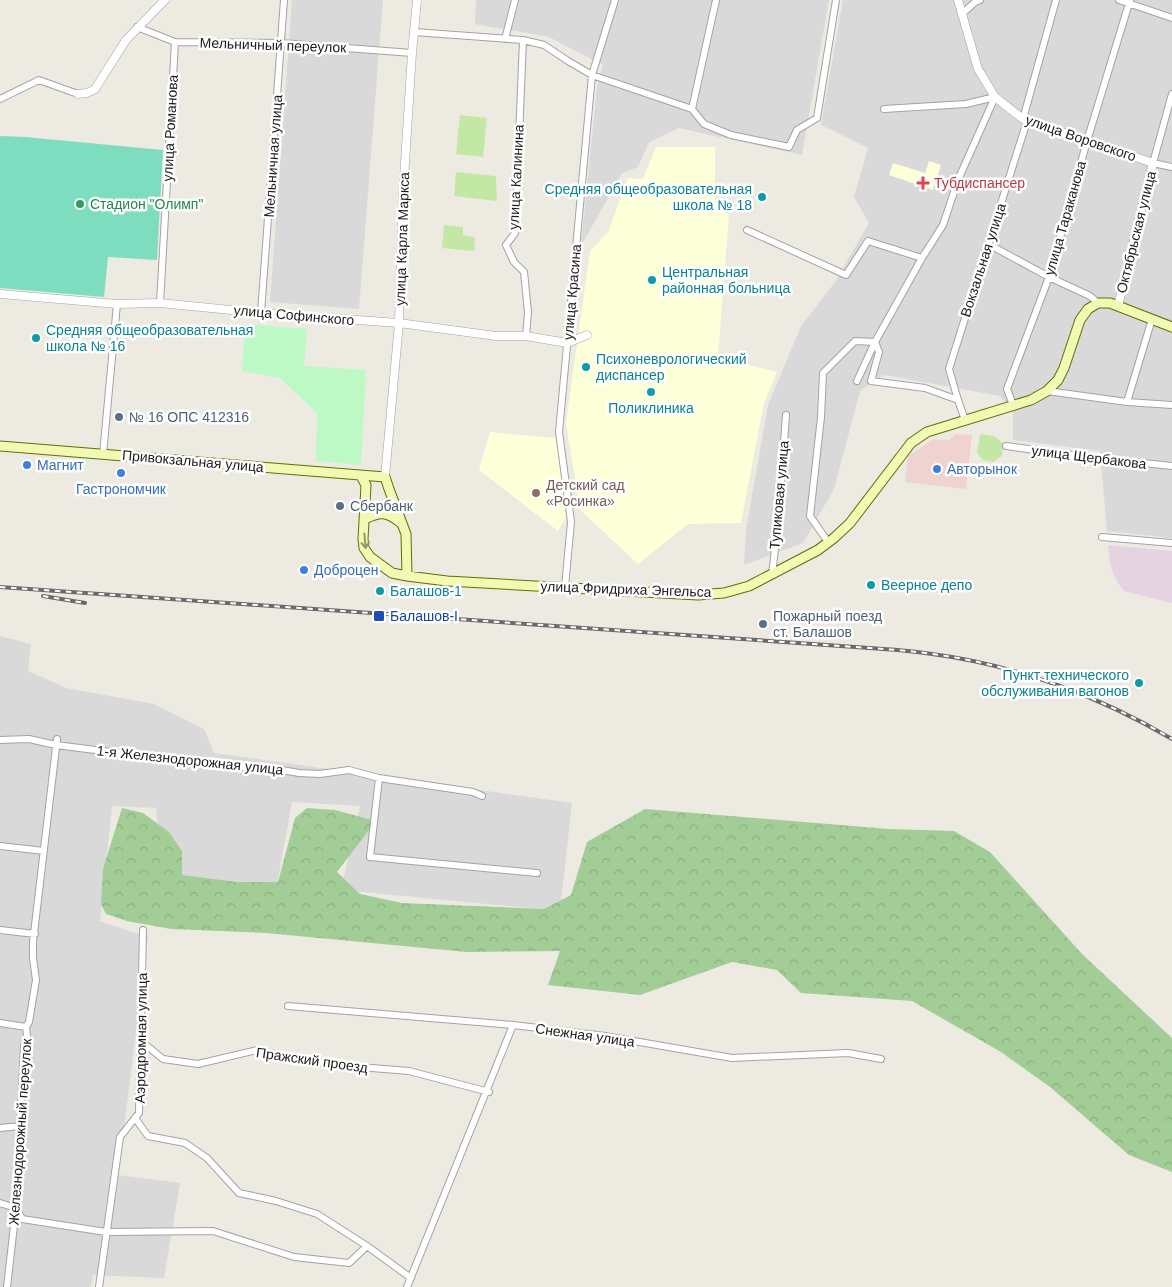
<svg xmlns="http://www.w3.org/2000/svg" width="1172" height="1287" font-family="Arial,sans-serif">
	<defs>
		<pattern id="forest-crowns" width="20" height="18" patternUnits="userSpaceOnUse" patternTransform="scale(1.25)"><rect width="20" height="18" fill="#a3cd96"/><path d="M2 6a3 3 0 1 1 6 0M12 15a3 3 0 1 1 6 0" fill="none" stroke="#8caf81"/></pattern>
	</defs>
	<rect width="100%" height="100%" fill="#edeae1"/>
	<!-- residential -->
	<path fill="#dad9d9" d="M292,0h91l-24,309 -89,-7z
		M476,0h353l-27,155 -123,-27 -30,14 -11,25 -16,6 -41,73 16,-160 6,-21 -54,-28 -74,-13z
		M843,0h329v538l-65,-7 -7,-80 -87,-11v-28l-13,-16 -116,-21 -24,16 -26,98 -31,54 -59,22 2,-35 22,-125 33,-79 34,-44 34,-59 -15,-26 14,-49 -47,-23z
		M0,636l31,8 -3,27 38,17 88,16 50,25 10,24 358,50 -12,108 -219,-21 19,-84 -68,-4 -16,88 -114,-14 -6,-68 -44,-2 -12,115 48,16 -30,238 62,8 -16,95 -71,-3 -2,12h-91z"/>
	<!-- commercial -->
	<path fill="#efd3d0" d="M955,434l17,1 -6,54 -61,-7 3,-26 26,-17 15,1z"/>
	<!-- industrial -->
	<path fill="#e6d3e2" d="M1108,545l64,6v52l-48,-12 -6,-8 -5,-10 -3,-10z"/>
	<!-- education -->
	<path fill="#fdffd8" d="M656,147h59v54l14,14 -11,142 59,15 -13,31 -23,120 -53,1 -50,40 -58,-54 -14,-87 24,-172 18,-19 20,-54 15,1z
		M929,161l12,4 -8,25 -44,-15 4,-12 32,10z
		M490,432l66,6 10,79 -8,14 -79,-61z"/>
	<!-- grass -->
	<path fill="#c3e8a6" d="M460,115l27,3 -4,39 -27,-3z
		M456,172l40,4 1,25 -43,-5z
		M444,225l19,2v8l12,2 -1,14 -32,-3z
		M980,434l14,2 9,7 -1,13 -9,6 -10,-2 -6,-7z"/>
	<!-- forest -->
	<path fill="url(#forest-crowns)" d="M122,808l21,5 26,19 13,19v24l55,7h41l17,-64 12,-10 28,2 41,11 -39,51 23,22 42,9 142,6 27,-14 16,-53 58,-33 244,20 65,2 36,21 92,102 90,84v134l-43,-17 -79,-68 -49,-35 -89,-51 -111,-8 -24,-23 -45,-8 -92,33 -92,-10 12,-34 -93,1 -201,-19 -95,-4 -44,-8 -21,-7 -5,-10 2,-35z"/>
	<!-- park -->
	<path fill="#bdf9c5" d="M245,324l62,5 -3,37 62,4 -5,95 -45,-4 1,-48 -37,-35 -38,-7z"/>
	<!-- pitch -->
	<path fill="#7eddbe" d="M0,136l25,1 138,13 -6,110 -49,-3 -4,40 -104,-9z"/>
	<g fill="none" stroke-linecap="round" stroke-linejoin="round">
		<!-- minor casing -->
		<g stroke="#a3a3a3" stroke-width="8">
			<path id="minor" d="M1119,0l53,18
				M962,14l13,-12 5,-2
				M137,27l38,15 106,1 131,10
				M414,32l109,8 21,5 24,16 24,14 100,34 12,15 27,11 58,12 8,-17 20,-12 19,-118
				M505,39l10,-39
				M523,40l-8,193 -9,12 8,17 10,10 4,40 -2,24
				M1172,94l-19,69 19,4
				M0,99l39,-19 39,14
				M692,109l24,-109
				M884,109l82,-5 29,-7
				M1023,119l33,-119
				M747,230l99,45 22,-34 54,17
				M988,244l61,33 41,19 8,7
				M160,303l15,-261
				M261,313l23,-313
				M875,342l4,10 -8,29 54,7 33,12 7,20
				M857,381l18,-39 47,-84 21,-33 15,-45 37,-83
				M1047,391l80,11 45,3
				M958,400l-9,-31 78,-248
				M1127,402l25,-83
				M1013,405l-6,-16 42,-112 38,-136 43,-141
				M1006,446l80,11 86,9
				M103,454l14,-150
				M1102,537l70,6
				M828,542l-18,-26 11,-99 2,-44 32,-32 20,1
				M772,575l7,-62 7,-98
				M565,587l6,-65 -12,-90 33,-357 23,-75
				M0,740l29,-1 27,6 165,21 55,3 23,4 21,1 29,-4 30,8 94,14 9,4
				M379,778l-9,79 167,16
				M0,846l44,5
				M0,930l35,4
				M288,1006l225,19 92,11 127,22 116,-5 33,6
				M0,1023l26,4
				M141,1041l22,18 35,5 59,-14 33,8 57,8 62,5 80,21
				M135,1118l13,18 37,7 22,15 32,35 37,8 41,13 50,32 44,32
				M0,1128l20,-2
				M0,1203l16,5 6,11 84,13 107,-1 81,26 55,6 18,-17
				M7,1287l9,-79 8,-162 3,-10 -1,-9 3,-5 7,-42 -3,-22v-16l24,-203
				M99,1287l21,-150 19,-24 4,-183
				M407,1287l106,-262"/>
		</g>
		<!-- tertiary casing -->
		<g stroke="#a3a3a3" stroke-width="9">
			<path id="tertiary" d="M958,0l20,69 17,28 28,22 130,44 -35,143
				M78,94l9,-1 8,-4 31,-49 39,-40
				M0,294l117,10 43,-1 101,10 138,10 97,13h30l41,7 20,-8
				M385,477l14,-154 4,-129 9,-141 5,-53"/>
		</g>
		<!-- secondary casing -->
		<g stroke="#5e7005" stroke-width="11">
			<path id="secondary" d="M0,446l385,31 4,12 17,45 1,42
				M361,476l5,9 -3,54 1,9 6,9 22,16 15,3 40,5 251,14 26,-2 25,-7 69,-36 16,-12 16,-15 61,-80 16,-11 104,-32 16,-9 11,-11 6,-12 16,-48 8,-11 10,-6h12l62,24
				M365,519c16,-8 22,-7 36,4"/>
		</g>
		<!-- minor -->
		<use href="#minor" stroke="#fff" stroke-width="6"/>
		<!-- tertiary -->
		<use href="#tertiary" stroke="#fff" stroke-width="8"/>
		<!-- secondary -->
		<use href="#secondary" stroke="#f1f9b3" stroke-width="9"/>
		<!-- rail casing -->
		<g stroke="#6a6a6a" stroke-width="4">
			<path id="rail" d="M0,587l855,60c26,2 51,3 77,7 84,11 167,42 240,85
				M43,596l42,7"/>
		</g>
		<!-- rail -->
		<use href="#rail" stroke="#fff" stroke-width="2" stroke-dasharray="5.5" stroke-linecap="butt"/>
	</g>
	<!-- one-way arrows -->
	<defs><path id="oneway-shaft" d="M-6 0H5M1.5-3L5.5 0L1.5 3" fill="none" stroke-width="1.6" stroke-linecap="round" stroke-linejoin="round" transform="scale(1.25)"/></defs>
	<use stroke="#91966f" href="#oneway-shaft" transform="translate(365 541) rotate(85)"/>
	<!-- markers -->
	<path fill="#e0444e" stroke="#fff" stroke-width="2" d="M920.5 175.5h5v5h5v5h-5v5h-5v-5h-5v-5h5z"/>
	<g fill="#0f9aa8" stroke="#fff" stroke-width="2">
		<circle cx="762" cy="197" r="5"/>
		<circle cx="652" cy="280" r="5"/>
		<circle cx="36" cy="338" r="5"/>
		<circle cx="586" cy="367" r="5"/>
		<circle cx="651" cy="392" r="5"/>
		<circle cx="871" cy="585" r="5"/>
		<circle cx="380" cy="591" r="5"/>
		<circle cx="1139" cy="683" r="5"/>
	</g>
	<circle fill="#2e9e5b" stroke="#fff" stroke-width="2" cx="80" cy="204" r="5"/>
	<g fill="#5c6f8a" stroke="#fff" stroke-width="2">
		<circle cx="119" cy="417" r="5"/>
		<circle cx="340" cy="506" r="5"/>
		<circle cx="763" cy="624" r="5"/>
	</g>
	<g fill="#3f7fe0" stroke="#fff" stroke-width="2">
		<circle cx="27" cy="465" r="5"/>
		<circle cx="937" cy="469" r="5"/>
		<circle cx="121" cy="473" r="5"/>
		<circle cx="304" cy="570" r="5"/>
	</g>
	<circle fill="#8d6e63" stroke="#fff" stroke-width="2" cx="536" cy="493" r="5"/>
	<rect fill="#1a4fb4" stroke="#fff" stroke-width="2" x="373" y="610" width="12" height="12" rx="2.5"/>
	<g text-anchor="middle" stroke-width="5" stroke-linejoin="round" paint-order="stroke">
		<!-- street labels -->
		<g font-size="14" fill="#1c1c1c" stroke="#fff">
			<text transform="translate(273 45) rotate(2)" y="5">Мельничный переулок</text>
			<text transform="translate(170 128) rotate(-87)" y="5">улица Романова</text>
			<text transform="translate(1081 138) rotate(19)" y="5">улица Воровского</text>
			<text transform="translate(273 156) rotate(-86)" y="5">Мельничная улица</text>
			<text transform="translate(516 177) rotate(-87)" y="5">улица Калинина</text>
			<text transform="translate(1065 218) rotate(-74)" y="5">улица Тараканова</text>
			<text transform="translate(1136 232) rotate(-76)" y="5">Октябрьская улица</text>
			<text transform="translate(402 239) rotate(-88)" y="5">улица Карла Маркса</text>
			<text transform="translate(983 260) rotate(-72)" y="5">Вокзальная улица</text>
			<text transform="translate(572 292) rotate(-85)" y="5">улица Красина</text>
			<text transform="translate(294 315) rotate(5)" y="5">улица Софинского</text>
			<text transform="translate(1089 457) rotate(7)" y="5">улица Щербакова</text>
			<text transform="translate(193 461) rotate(5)" y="5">Привокзальная улица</text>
			<text transform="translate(779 495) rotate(-85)" y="5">Тупиковая улица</text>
			<text transform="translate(626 589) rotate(2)" y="5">улица Фридриха Энгельса</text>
			<text transform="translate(190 760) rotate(6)" y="5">1-я Железнодорожная улица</text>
			<text transform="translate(585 1035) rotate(8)" y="5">Снежная улица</text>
			<text transform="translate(141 1038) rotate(-89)" y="5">Аэродромная улица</text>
			<text transform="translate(312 1060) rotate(8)" y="5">Пражский проезд</text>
			<text transform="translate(20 1132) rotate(-86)" y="5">Железнодорожный переулок</text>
		</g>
		<!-- health labels -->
		<g font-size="14" fill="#be3a42" stroke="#fff" text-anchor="start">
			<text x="934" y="188">Тубдиспансер</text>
		</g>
		<!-- culture labels -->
		<g font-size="14" fill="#0d838f" stroke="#fff" text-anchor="start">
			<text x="752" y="194" text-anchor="end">Средняя общеобразовательная<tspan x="752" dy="16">школа № 18</tspan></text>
			<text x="662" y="277">Центральная<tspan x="662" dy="16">районная больница</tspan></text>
			<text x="46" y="335">Средняя общеобразовательная<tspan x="46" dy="16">школа № 16</tspan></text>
			<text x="596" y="364">Психоневрологический<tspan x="596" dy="16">диспансер</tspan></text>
			<text x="651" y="413" text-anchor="middle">Поликлиника</text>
			<text x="881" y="590">Веерное депо</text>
			<text x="390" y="596">Балашов-1</text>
			<text x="1129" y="680" text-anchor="end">Пункт технического<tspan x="1129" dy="16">обслуживания вагонов</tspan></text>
		</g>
		<!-- leisure labels -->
		<g font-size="14" fill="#27864d" stroke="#fff" text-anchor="start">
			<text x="90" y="209">Стадион "Олимп"</text>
		</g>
		<!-- service labels -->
		<g font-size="14" fill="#4e5e75" stroke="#fff" text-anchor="start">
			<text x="129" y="422">№ 16 ОПС 412316</text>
			<text x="350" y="511">Сбербанк</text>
			<text x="773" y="621">Пожарный поезд<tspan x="773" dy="16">ст. Балашов</tspan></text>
		</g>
		<!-- shop labels -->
		<g font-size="14" fill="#366cbe" stroke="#fff" text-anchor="start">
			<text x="37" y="470">Магнит</text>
			<text x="947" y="474">Авторынок</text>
			<text x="121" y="494" text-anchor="middle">Гастрономчик</text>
			<text x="314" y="575">Доброцен</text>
		</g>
		<!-- education labels -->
		<g font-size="14" fill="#785e54" stroke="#fff" text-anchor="start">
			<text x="546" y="490">Детский сад<tspan x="546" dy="16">«Росинка»</tspan></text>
		</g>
		<!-- transit labels -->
		<g font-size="14" fill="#164399" stroke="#fff" text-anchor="start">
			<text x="390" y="621">Балашов-I</text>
		</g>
	</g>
</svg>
